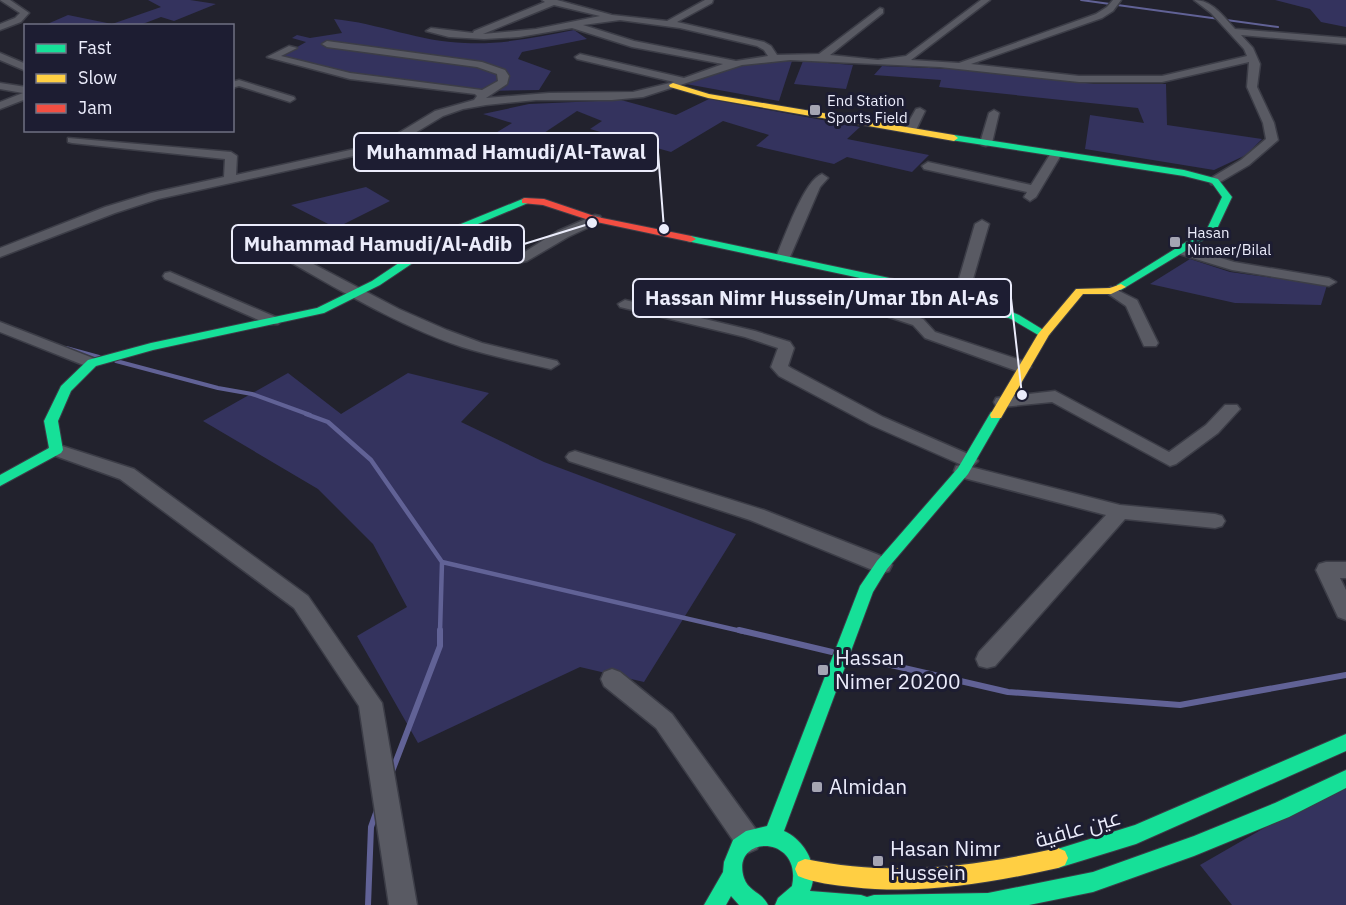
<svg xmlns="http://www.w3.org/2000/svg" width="1346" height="905" font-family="'IBM Plex Sans',Cairo,sans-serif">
	<rect width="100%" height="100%" fill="#22222d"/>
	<!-- green -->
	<path fill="#34335e" d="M148,0h42l26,4 -42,17 -13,-4 -21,8h-95l23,-10 44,9 49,-17z
		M1275,0h71v27l-25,-5 -11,-13z
		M334,19c44,4 86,23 131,24 36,2 73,-6 109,-13l13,9 -65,13 -4,7 33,12 -12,19 -54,1 -142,-16 -65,-17 28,-16 -14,-4 5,-3 13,3 32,-5z
		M792,61l-13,40 -93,-17 66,-22z
		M803,61l50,4 -7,24 -52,-5z
		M882,66l94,4 118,14h72l1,41 95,14 -16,16 -32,15 -129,-21 5,-34 54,8 -6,-15 -199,-21 2,-7 -67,-5z
		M709,99l151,28 -13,12 82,16 -17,17 -65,-15 -13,7 -78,-18 13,-11 -46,-14 -52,31 -81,-23 12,-8 -25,-10 -48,32 -35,-9 18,-11 -29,-9 46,-10 92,-4 55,15z
		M366,187l24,14 -54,27 -45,-23z
		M1190,259l40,13 97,13 -6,20 -86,-2 -85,-19z
		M288,373l53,41 67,-41 81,20 -28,29 83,40 192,72 -92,148 -64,-15 -162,76 -61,-107 50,-29 -34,-63 -55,-55 -115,-68z
		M1346,781v124h-114l-32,-40z"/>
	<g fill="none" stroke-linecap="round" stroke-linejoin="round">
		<!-- stream-far3 -->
		<path stroke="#616296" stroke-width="2" d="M1081,0l197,27"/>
		<!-- stream-far2 -->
		<path stroke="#616296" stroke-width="4" d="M66,348l33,9
			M116,361l102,27 34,6 58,21"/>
		<!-- stream-far1 -->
		<path stroke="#616296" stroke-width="4.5" d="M306,414l22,8 43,38 71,102 -2,70
			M442,562l303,70"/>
		<!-- stream -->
		<path stroke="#616296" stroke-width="6" d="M739,630l93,22
			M852,656l156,36 172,13 166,-30
			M391,774l49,-128v-16
			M368,905l3,-78 6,-17"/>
		<!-- street casing -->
		<g stroke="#3c3d47" stroke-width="3">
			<path id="street" d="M0,0h10l19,13 -8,9 -21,8v-6l15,-6 5,-5z
				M542,0h15l55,15 55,6 38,-21h8l-1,3 -35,19 87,20 7,4 6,9 42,-1 61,-46 3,1v4l-53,42 48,5 28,-4 75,-56h9l-79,60 48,3 137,-49 11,-7 6,-7h8l-8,11 -11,7 -131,46 108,12h83l85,-20 -3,-7 -33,-36 -17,-13c18,0 29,16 41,29l111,9v6l-105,-9 12,13 7,16 -3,23 17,36 4,17 -29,25 -34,20 -4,-1 -2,-3 2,-3 30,-18 25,-21 -3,-16 -16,-36 2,-25 -87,20h-83l-139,-15 -150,-7 -48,5 -99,32 -31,3h-76l-50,5 -23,4 -20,7 -53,32 -232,51 -43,14 -115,44v-9l105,-41 46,-14 73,-16 1,-18 -153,-16 -4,-1v-4l163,14 6,4 -1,19 146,-32 53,-32 39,-11 3,-4 -2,-2 -125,-15 -83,-22 22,-11 8,2 -16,8 69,17 132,17 16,-9 -1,-7 -20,-7 -150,-20 -5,-3 5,-3 155,21 23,8 4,6 -2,8 -21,14 63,-5 84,-1 41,-10 -97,-23 -2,-2 5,-3 104,24 39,-14 -91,-17 -60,-19 -53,9 -35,2 -35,-2 -23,-6 5,-3 42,5 1,-2 71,-29zM554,5l46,11 -64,13 -53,5zM620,20l60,8 77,18 7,4 4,6 -32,5 -102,-20 -51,-16z
				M0,53l26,11v7l-26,-11z
				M239,80l55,17 1,2 -5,3 -51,-16 -7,2v-6z
				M0,83l26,4v12l-26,10v-7l23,-9 -23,-4z
				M920,108l5,3 -9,19 -2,2h-8l-2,-2 12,-21z
				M994,110l5,3 -7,30 -6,3 -4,-1 -2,-2 9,-30z
				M1055,151l6,4 -25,42 -6,4 -6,-4 3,-5 -103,-23 -2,-3 6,-4 103,23 20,-32z
				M822,174l6,4 -8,9 -30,70 -7,4 -5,-1 -2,-3c8,-18 28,-77 46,-83z
				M595,215l5,1 2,3 -2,3 -32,15 -41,24 -5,1 -7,-4 43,-27z
				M982,220l7,4 -21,72 -7,4 -5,-1 -2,-3 21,-72z
				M279,246l120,63 48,21 35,13 75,18 2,3 -8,5c-30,-7 -60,-13 -89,-22 -66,-22 -127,-60 -188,-94l-2,-3 2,-3z
				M1181,246l53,16 95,16 7,4 -7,4 -97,-16 -56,-17 -2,-3z
				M170,272l108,46 3,3 -3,3h-10l-103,-45 -2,-3 2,-3z
				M1111,287l26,13 21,43 -2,3h-12l-18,-40 -22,-15z
				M625,300l130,31 35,11 4,6 -6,18 3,2 92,49 92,40 3,4 -7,6 149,38 95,9 7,2 3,5 -3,5 -7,2 -90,-9 -130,147 -8,2 -8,-2 -3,-7 3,-7 127,-137 -150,-39 -2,-5 2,-5 6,-1 -91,-40 -92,-49 -8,-9 7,-19 -33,-11 -125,-30 -2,-3z
				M879,305l44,14 12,13 94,31 2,4 -8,5 -6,-1 -92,-33 -12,-13 -39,-13 -2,-3 2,-3z
				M0,322l98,38 2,3 -8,5 -6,-2 -86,-34z
				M1055,391l114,61 37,-27 19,-20h12l3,4 -22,24 -42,31 -6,2 -118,-64 -50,5 -6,-1 -2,-4 2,-4 6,-1z
				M56,444l78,25 174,127 74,107 35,202h-28l-30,-199 -65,-98 -174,-129 -70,-25 -3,-4 3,-4z
				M575,451l189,59 125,49 3,6 -3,6 -7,2 -7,-2 -125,-51 -181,-59 -3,-4 3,-4z
				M1326,562h20v16h-6l6,12v30l-8,-3 -22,-47 3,-6z
				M612,669l8,3 52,42 85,117 4,9 -4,9 -9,4 -9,-4 -83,-121 -52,-42 -3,-7 3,-7z"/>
		</g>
		<!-- fast casing -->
		<g stroke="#3c3d47" stroke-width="2">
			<path id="fast" d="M954,135l230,35 34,9 14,18 -17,36 -94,57 -4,-1v-4l90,-56 15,-32 -10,-14 -28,-7 -233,-36 -1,-2z
				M525,198l3,1v4l-69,29 -79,53 -56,28 -171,37 -57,16 -25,25 -13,30 5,29 -2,3 -61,33v-11l49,-27 -5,-27 17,-35 27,-26 63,-17 166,-35 55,-27 79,-53z
				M691,236l274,58 54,21 31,19 -6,3 -4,-1 -29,-17 -53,-20 -271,-58v-4z
				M996,411l6,4 -34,59 -81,95 -14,23 -89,239c22,10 36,37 26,60l51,4 6,2 7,-2 114,-2 105,-21 101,-36 81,-33 71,-33v18l-57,29 -95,39 -101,36 -64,13h-254l3,-7 14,-12c11,-52 -62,-52 -48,-8 4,13 19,15 24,27h-29l-8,-9 -5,9h-22l19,-33 1,-10 9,-22 13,-9 21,-5 93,-240 17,-25 81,-93 33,-56z
				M1346,734v17l-210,93 -78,24 -7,-3 -3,-7 3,-7 84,-26z"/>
		</g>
		<!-- slow casing -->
		<g stroke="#3c3d47" stroke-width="2">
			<path id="slow" d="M673,83l36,11 245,41 4,3 -4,3 -246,-43 -38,-11 -1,-2z
				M1121,284l5,3 -15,7h-28l-34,41 -48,83h-10l-1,-3 48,-81 38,-45 34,-1z
				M1058,848l7,3 3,7 -3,7 -7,3c-68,15 -136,27 -206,19 -18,-2 -37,-4 -54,-11l-3,-7 3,-7 7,-3c88,18 166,8 253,-11z"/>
		</g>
		<!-- jam casing -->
		<g stroke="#3c3d47" stroke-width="2">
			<path id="jam" d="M525,198l19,1 53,18 94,19 5,3 -5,3 -99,-21 -49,-16 -21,-2v-4z"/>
		</g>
		<!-- street -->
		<use href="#street" fill="#595a63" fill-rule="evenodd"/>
		<!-- fast -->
		<use href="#fast" fill="#16e098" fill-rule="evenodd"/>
		<!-- slow -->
		<use href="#slow" fill="#ffcf43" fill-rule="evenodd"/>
		<!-- jam -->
		<use href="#jam" fill="#f24e42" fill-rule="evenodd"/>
	</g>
	<!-- markers -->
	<g fill="#a5a5b3" stroke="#1d1d32" stroke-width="2">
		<rect x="809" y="104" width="12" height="12" rx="3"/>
		<rect x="1169" y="236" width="12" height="12" rx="3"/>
		<rect x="817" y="664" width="12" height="12" rx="3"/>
		<rect x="811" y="781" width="12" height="12" rx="3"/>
		<rect x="872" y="855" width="12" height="12" rx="3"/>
	</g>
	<g text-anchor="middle" stroke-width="6" stroke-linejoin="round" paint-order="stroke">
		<!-- far-poi labels -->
		<g font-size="15" fill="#ebecfb" stroke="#1d1d32" text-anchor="start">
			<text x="827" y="106">End Station<tspan x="827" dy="17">Sports Field</tspan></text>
			<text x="1187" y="238">Hasan<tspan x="1187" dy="17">Nimaer/Bilal</tspan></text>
		</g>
		<!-- near-poi labels -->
		<g font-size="21" fill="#ebecfb" stroke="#1d1d32" text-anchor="start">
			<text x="835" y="665">Hassan<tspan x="835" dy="24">Nimer 20200</tspan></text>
			<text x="829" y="794">Almidan</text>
			<text x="890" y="856">Hasan Nimr<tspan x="890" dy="24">Hussein</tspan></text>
		</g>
		<!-- near-street labels -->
		<g font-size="21" fill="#ebecfb" stroke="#1d1d32">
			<text transform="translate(1078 829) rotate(-16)" y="7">عين عافية</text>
		</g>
	</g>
	<!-- callouts -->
	<path fill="none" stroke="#ebecfb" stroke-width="2" d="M664 229L658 152M592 223L524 244M1022 395L1011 298"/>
	<g fill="#ebecfb" stroke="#1d1d32" stroke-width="2">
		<circle cx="664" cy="229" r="6"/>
		<circle cx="592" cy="223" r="6"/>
		<circle cx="1022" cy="395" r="6"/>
	</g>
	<g fill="#1d1d32" stroke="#ebecfb" stroke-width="2">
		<rect x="354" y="133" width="304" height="38" rx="6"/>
		<rect x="232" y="225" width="292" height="38" rx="6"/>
		<rect x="633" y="279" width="378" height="38" rx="6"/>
	</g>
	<g font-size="20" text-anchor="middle" font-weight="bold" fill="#ebecfb">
		<text x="506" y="159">Muhammad Hamudi/Al-Tawal</text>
		<text x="378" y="251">Muhammad Hamudi/Al-Adib</text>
		<text x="822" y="305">Hassan Nimr Hussein/Umar Ibn Al-As</text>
	</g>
	<!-- legend -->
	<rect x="24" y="24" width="210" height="108" fill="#1d1d32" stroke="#6f7082" stroke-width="1.5"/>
	<rect x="36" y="44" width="30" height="9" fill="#16e098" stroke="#6f7082" stroke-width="1.5"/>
	<text x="78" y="54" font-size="18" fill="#ebecfb">Fast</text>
	<rect x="36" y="74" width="30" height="9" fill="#ffcf43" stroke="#6f7082" stroke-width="1.5"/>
	<text x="78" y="84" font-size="18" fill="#ebecfb">Slow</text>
	<rect x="36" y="104" width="30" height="9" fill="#f24e42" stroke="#6f7082" stroke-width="1.5"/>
	<text x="78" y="114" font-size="18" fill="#ebecfb">Jam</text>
</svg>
